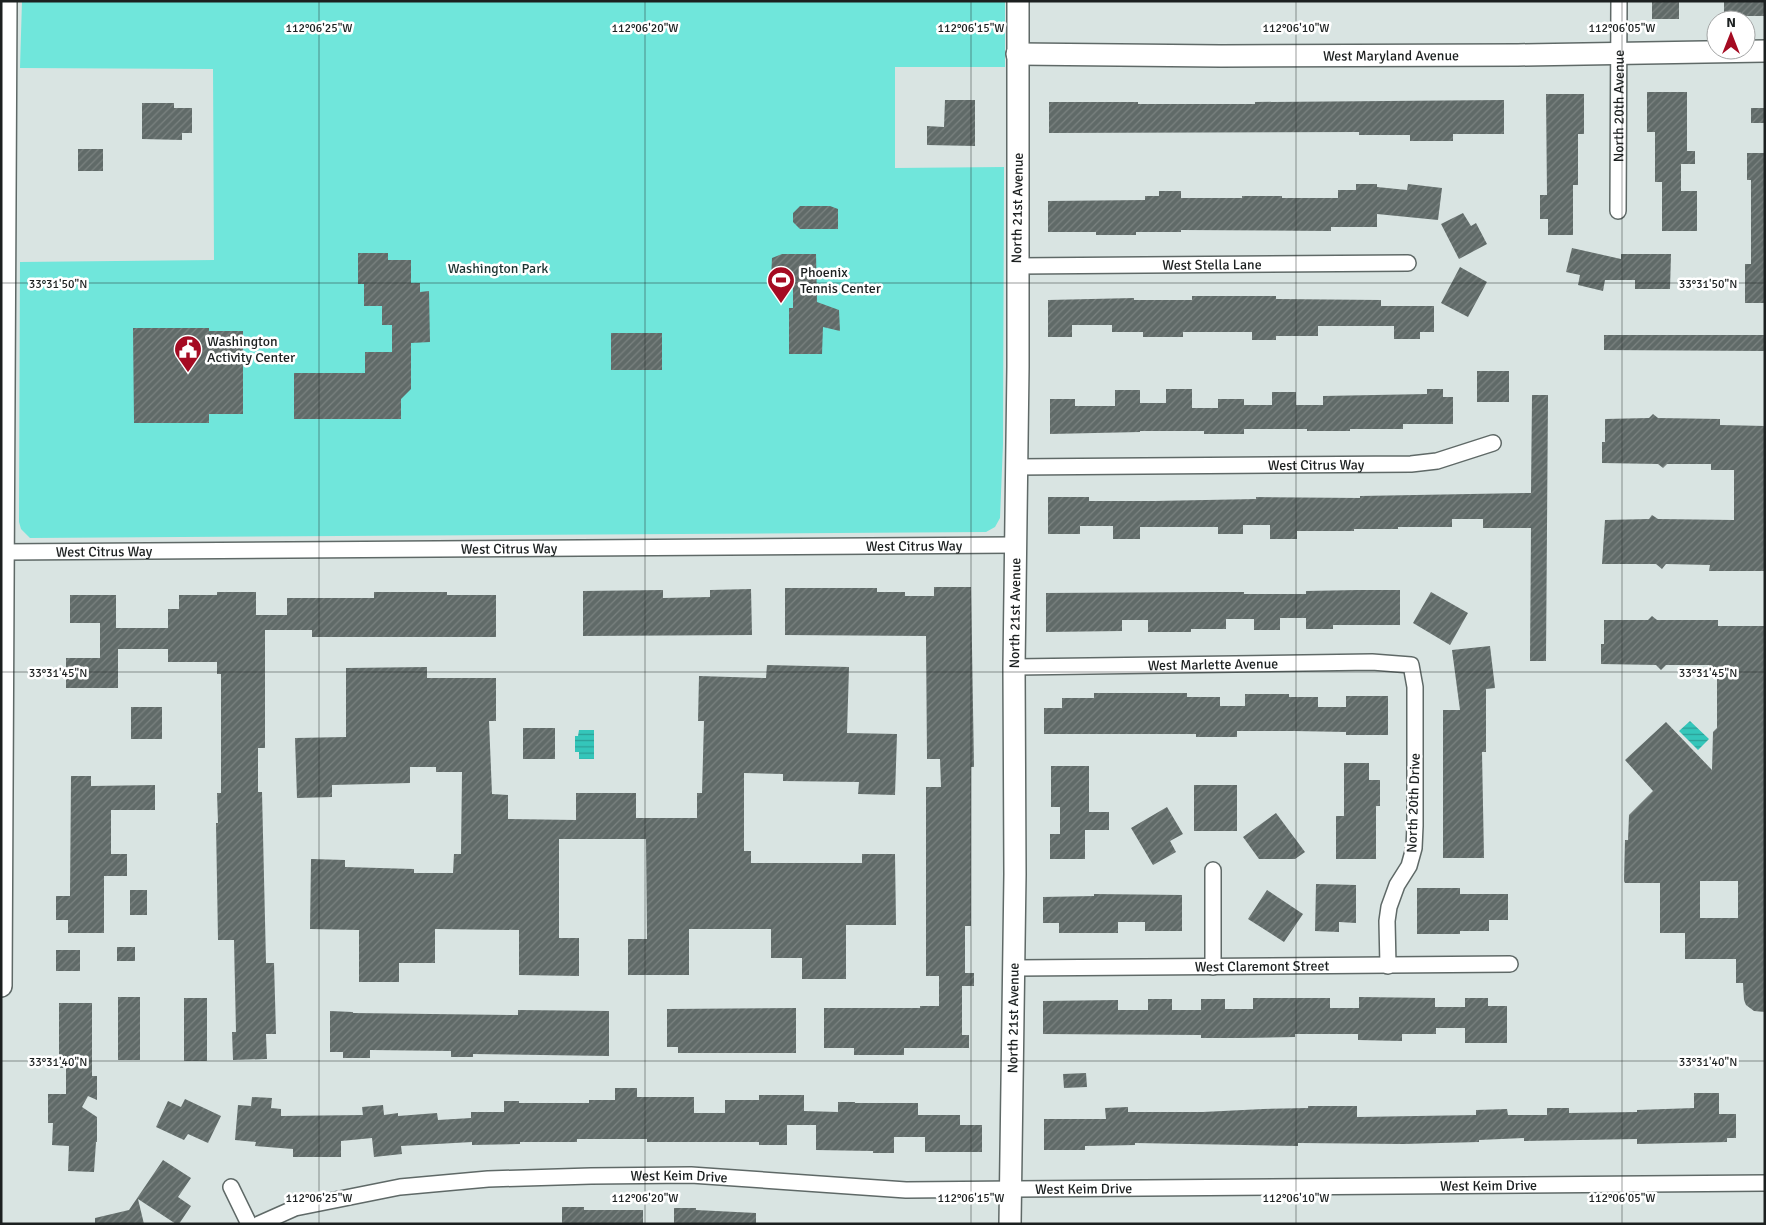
<svg xmlns="http://www.w3.org/2000/svg" width="1766" height="1225" font-family="Signika,sans-serif">
	<defs>
		<pattern id="water-rules" width="6" height="5" patternUnits="userSpaceOnUse" patternTransform="scale(1.25)"><rect width="6" height="5" fill="#34c6ba"/><path d="M0 2.5h6" fill="none" stroke="#2ba097"/></pattern>
		<pattern id="building-hatch" width="6" height="6" patternUnits="userSpaceOnUse" patternTransform="scale(1.25)"><rect width="6" height="6" fill="#606a68"/><path d="M-1 1l2-2M0 6l6-6M5 7l2-2" fill="none" stroke="#7b8381"/></pattern>
	</defs>
	<rect width="100%" height="100%" fill="#d9e4e2"/>
	<!-- green -->
	<path fill="#70e6db" d="M22,1h983v66h-110v101l109,-1 -1,277 -3,74 -5,9 -9,5 -956,6 -9,-9 -2,-7 1,-260 194,-2 -1,-191 -193,-1z"/>
	<!-- water -->
	<path fill="url(#water-rules)" d="M1690,721l19,18 -11,11 -19,-19z
		M579,730h15v29h-15v-7h-4v-16h3z"/>
	<!-- building -->
	<path fill="url(#building-hatch)" fill-rule="evenodd" d="M1652,1h27v18h-27z
		M1724,1h41v15h-41z
		M1647,92h40v59h8v13h-14v27h16v40h-35v-49h-7v-50h-8z
		M1546,94h38v40h-6v51h-5v50h-25v-16h-8v-24h7z
		M945,100h30v46l-48,-1v-19l17,1z
		M1504,100v34h-51v7h-43v-6h-51v-3l-310,1v-31h89v2h117v-2z
		M142,103h32v5h18v25h-10v7l-40,-1z
		M1751,108h14v15h-14z
		M78,149h25v22h-25z
		M1747,153h18v150h-20v-39h6v-84h-4z
		M1356,184h21v3l30,3 1,-6 34,4 -4,32 -61,-6v13h-46v4l-150,-1v2h-45v3h-40v-3h-48v-31l97,-1v-4h14v-5h22v7h61v-2h40v2h56v-8h18z
		M800,206h30l8,3v20h-38l-7,-7v-9z
		M1463,213l8,13 5,-3 11,21 -28,15 -18,-35z
		M1572,248l49,11v-5h50l-1,35h-35v-9h-30l-2,11 -25,-6 2,-10 -14,-3z
		M358,253h30v7h23v23h9v9l9,-1 1,51 -19,1v46l-10,10v20h-107v-46h71v-21h27v-27h-10v-19h-18v-22h-6z
		M782,254h34l1,48 22,8 1,21 -17,-4 -1,27h-33v-46h4v-27l-22,-2 1,-21z
		M1460,267l27,15 -19,35 -27,-14z
		M1192,296h84v3l105,1v6h53v26h-14v7h-26v-13h-76v10h-42v4h-24v-8h-69v5h-40v-5h-31v-7h-40v12h-24v-37l86,-2v2h58z
		M133,328h76v3h34v83h-34v9h-75z
		M611,333h51v37h-51z
		M1604,335h161v16l-161,-1z
		M1477,371h32v31h-32z
		M1166,389h26v19h26v-9h26v6h28v-13h24v13h27v-9l104,-2v-5h16v8h10v27h-50v5h-53v2h-43v-2h-63v5h-40v-3h-64v1l-90,2v-35h25v7h40v-16h25v13h26z
		M1532,395h16l-2,266h-16l1,-133h-48v-9h-31v8h-54v2h-44v2h-57v8h-27v-14h-27v9h-25v-7h-78v12h-27v-13h-33v8h-32v-37h41v4h66l101,-2v-2l104,1v-2l171,-3z
		M1653,414l5,4 62,1v6l45,1v145h-56l1,-6 -44,-1 -4,5 -6,-5h-54l3,-44 44,-1 3,-4 6,4 76,1v-50h-23v-6h-44l-4,4 -5,-4 -56,-1v-21h3v-23l44,-1z
		M934,587h37l3,180h-3v159h-6v47h9v13h-12v49h7v13h-65v7h-50v-7h-30v-40h96v-2h19v-30h-13v-189h15l-1,-28h-13l-1,-123 -141,-1v-47h92v4h28v4h29z
		M751,589l1,46 -169,1v-45l80,-1v8l47,-1v-7z
		M1358,590h42v35h-67v4h-27v-11h-26v12h-26v-11h-28v10h-35v3h-43v-12h-26v11l-76,1v-39l169,-1h29v2h62v-3z
		M217,592h39v23h31v-17h87v-6h73v3h49v42h-184v-7h-47v118h-7v44h4l4,171h8l2,71h-10l1,25 -34,1 -1,-28h4l-2,-92h-16l-2,-117h2l-1,-30h4v-119h-4v-12h-49v-13h-50v39h-52v-30h34v-35h-30v-28h46v33h52v-19h11v-14h38z
		M1431,592l37,21 -18,32 -37,-22z
		M1652,616l5,4h61v6h47v386l-11,-1 -8,-6 -2,-5 -1,-17h-7v-24h-51v-26h-25v-50h-35l-1,-2 1,-41h3l1,-25 24,-24 -28,-31 41,-38 46,48 1,-38 4,-4v-56h-8v-7h-43l-5,5 -5,-5 -55,-1v-20h3v-24h44zM1700,881h38v37h-38z
		M1490,646l5,42 -9,1v63h-4l2,106h-41v-148h17l-8,-60z
		M767,665l82,2 -2,66 50,1 -2,61 -37,-1 1,-12 -76,-1v-7l-39,-1v78h7v12h111v-9h33l1,71h-50v54h-44v-21h-31v-29h-82v46h-61v-36h19l-1,-100h-87v99h20v38l-60,-1v-45l-84,-1v34h-36v19h-40v-52l-49,-1 1,-70 34,1v7l69,2v4h39l1,-19h7l1,-82h-26v-5h-26v16l-78,2v12l-35,1 -2,-60 51,-1v-69l81,-1v11h69v43h-7l3,73 16,1v24l68,1v-27h60v25h61v-25h5l2,-72h-6l1,-45 67,2z
		M1094,693h93v4h33v9h25v-12h44v3h29v10h28v-11h42v39h-42v-3l-52,-1h-57v6h-41v-3h-152v-26h18v-10h32z
		M131,707h31v32h-31z
		M523,728h32v31h-32z
		M1344,763h25v17h11v26h-4v53h-40v-43h8z
		M1051,766h38v46h20v18h-24v29h-35v-25h10v-27h-9z
		M71,776h20v10l64,-1v25h-44v44h16v22h-23v57h-36v-13h-12v-24h14z
		M1194,785h43v46h-43z
		M1167,807l16,27 -13,7 6,11 -23,13 -22,-37z
		M1276,813l29,39 -10,7h-36l-16,-22z
		M1316,884l40,1v38l-17,-1v10l-24,-1z
		M1417,888h43v6h48v26h-19v11h-29v3h-43z
		M130,890h17v25h-17z
		M1267,890l36,24 -19,28 -36,-23z
		M1094,894l88,1v36h-37v-9h-27v11h-59v-10h-16v-26l51,-1z
		M117,947h18v14h-18z
		M56,950h24v21h-24z
		M118,997h22v63h-22z
		M1359,997l76,1v9h30v-9h23v8h19v37h-42v-15h-29v6h-34v7l-44,-1v-6h-63v3l-53,1h-41v-3l-158,-1v-33l75,-1v10h30v-11h24v11h29v-11h24v10h28v-11h77v10h29z
		M184,998h23v63h-23z
		M59,1003h33v73h5v24l-9,-4 -6,11 15,10v25h-1l-2,30 -26,-1 1,-25 -17,-1 1,-22h-5v-29h18v-26h-7z
		M796,1008v45h-118v-6h-11v-38z
		M518,1010l91,1v45l-136,-2v3h-22v-6l-81,-1v8h-27v-6h-13v-41l23,1v1l165,2z
		M1086,1073l1,14 -23,1 -1,-14z
		M615,1088h22v9h57v16h31v-13h34v-5h45v16l34,1v-10h17v1h63v12h42v10h22v27h-57v-15h-31v16h-21v-2l-57,-1v-25h-29v20h-28v-3h-112v-3h-70v3h-57v2l-48,1v-3l-71,4 1,8 -28,3 -2,-19 -31,3v16h-48v-8l-38,-3 1,-4 -21,-2 3,-35 13,1 1,-9 20,1 -1,10 10,1v7l82,-1 -1,-8 21,-2 1,10 14,-2v3l39,-3 1,7 33,-2v-6h33v-11h15v2h70v-3h26z
		M1694,1093h25v21h17v24h-9v4l-90,2v-5l-113,2v-3l-45,2v2l-76,2 -105,-1v3l-163,-3v2l-50,1v4h-41v-31h62l-1,-11 23,-1v5h75l60,-3 45,-1v-2h49v11l119,-2v-5l31,-1 1,6h39v-7h22v5l68,-1v-2l57,-2z
		M185,1099l36,17 -13,27 -20,-9 -4,6 -28,-13 12,-26 13,6z
		M163,1160l28,18 -13,19 13,9 -12,18h-3l-38,-25 6,25h-49v-6l34,-8z
		M562,1207h22v3h59v14h-81z
		M674,1208h22v2l60,3v11h-82z"/>
	<g fill="none" stroke-linecap="round" stroke-linejoin="round">
		<!-- street casing -->
		<g stroke="#5f6967" stroke-width="18">
			<g id="street">
				<path id="s1" d="M1618,211l1,-210"/>
				<path id="s2" d="M1017,266l391,-3"/>
				<path id="s3" d="M1015,467l396,-3 26,-3 56,-18"/>
				<path id="s4" d="M3,552l1011,-7"/>
				<path id="s5" d="M1014,667l358,-5 39,3 4,22v139l-1,22 -5,18 -12,19 -8,22 -2,14 1,45"/>
				<path d="M1213,967v-97"/>
				<path id="s6" d="M1014,968l496,-4"/>
				<path d="M231,1187l18,37"/>
				<path id="s7" d="M259,1224l36,-16 105,-21 88,-8 103,-3 100,-1 215,15 859,-7"/>
			</g>
		</g>
		<!-- secondary casing -->
		<g stroke="#5f6967" stroke-width="24">
			<g id="secondary">
				<path id="s8" d="M1017,54l204,2 297,-1 247,-4"/>
				<path d="M1,986l5,-985"/>
				<path id="s9" d="M1010,1224l5,-350 -1,-207 4,-300v-366"/>
			</g>
		</g>
		<!-- street -->
		<use href="#street" stroke="#fff" stroke-width="15"/>
		<!-- secondary -->
		<use href="#secondary" stroke="#fff" stroke-width="21"/>
	</g>
	<!-- ticks -->
	<path fill="none" stroke="#1c2020" stroke-width="1" stroke-opacity="0.45" d="M319,1v1223M645,1v1223M971,1v1223M1296,1v1223M1622,1v1223M1,283h1764M1,672h1764M1,1061h1764"/>
	<!-- icons -->
	<defs>
		<g id="stadium-pin" transform="scale(1.4375)"><path d="M0 17L-7.5 6A9.5 9.5 0 1 1 7.5 6Z" fill="#a50b22" stroke="#fff"/><path d="M0-5a6.5 5 0 1 0 0 10a6.5 5 0 1 0 0-10ZM-3.5-1.8h7v3.6h-7Z" fill="#fff"/></g>
		<g id="civic-pin" transform="scale(1.4375)"><path d="M0 17L-7.5 6A9.5 9.5 0 1 1 7.5 6Z" fill="#a50b22" stroke="#fff"/><path d="M-.6-6.5H3V-4.5H.6V-3L4-1V1h2V6H-6V1h2V-1L-.6-3ZM-1.2 2.5V6h2.4V2.5Z" fill="#fff"/></g>
	</defs>
	<g fill-rule="evenodd">
		<use href="#stadium-pin" x="781" y="280"/>
		<use href="#civic-pin" x="188" y="349"/>
	</g>
	<g text-anchor="middle" stroke-width="5" stroke-linejoin="round" paint-order="stroke">
		<!-- street labels -->
		<g font-size="14" fill="#1c2020" stroke="#fff">
			<text dy="5" stroke="none"><textPath href="#s8" startOffset="374">West Maryland Avenue</textPath></text>
			<text dy="5" stroke="none"><textPath href="#s1" startOffset="105">North 20th Avenue</textPath></text>
			<text transform="translate(1017 208) rotate(-89)" y="5">North 21st Avenue</text>
			<text dy="5" stroke="none"><textPath href="#s2" startOffset="195">West Stella Lane</textPath></text>
			<text dy="5" stroke="none"><textPath href="#s3" startOffset="301">West Citrus Way</textPath></text>
			<text dy="5" stroke="none"><textPath href="#s4" startOffset="911">West Citrus Way</textPath></text>
			<text dy="5" stroke="none"><textPath href="#s4" startOffset="506">West Citrus Way</textPath></text>
			<text dy="5" stroke="none"><textPath href="#s4" startOffset="101">West Citrus Way</textPath></text>
			<text dy="5" stroke="none"><textPath href="#s9" startOffset="611">North 21st Avenue</textPath></text>
			<text dy="5" stroke="none"><textPath href="#s5" startOffset="199">West Marlette Avenue</textPath></text>
			<text transform="translate(1413 803) rotate(-88)" y="5">North 20th Drive</text>
			<text dy="5" stroke="none"><textPath href="#s6" startOffset="248">West Claremont Street</textPath></text>
			<text dy="5" stroke="none"><textPath href="#s9" startOffset="206">North 21st Avenue</textPath></text>
			<text dy="5" stroke="none"><textPath href="#s7" startOffset="426">West Keim Drive</textPath></text>
			<text dy="5" stroke="none"><textPath href="#s7" startOffset="1236">West Keim Drive</textPath></text>
			<text dy="5" stroke="none"><textPath href="#s7" startOffset="831">West Keim Drive</textPath></text>
		</g>
		<!-- park labels -->
		<g font-size="14" fill="#1c3331" stroke="#fff">
			<text x="498" y="273">Washington Park</text>
		</g>
		<!-- poi labels -->
		<g font-size="14" fill="#1c2020" stroke="#fff" text-anchor="start">
			<text x="800" y="277">Phoenix<tspan x="800" dy="16">Tennis Center</tspan></text>
			<text x="207" y="346">Washington<tspan x="207" dy="16">Activity Center</tspan></text>
		</g>
	</g>
	<g font-size="12" text-anchor="middle" fill="#1c2020" stroke="#fff" stroke-width="5" stroke-linejoin="round" paint-order="stroke">
		<text x="319" y="32">112°06'25"W</text>
		<text x="645" y="32">112°06'20"W</text>
		<text x="971" y="32">112°06'15"W</text>
		<text x="1296" y="32">112°06'10"W</text>
		<text x="1622" y="32">112°06'05"W</text>
		<text x="58" y="288">33°31'50"N</text>
		<text x="1708" y="288">33°31'50"N</text>
		<text x="58" y="677">33°31'45"N</text>
		<text x="1708" y="677">33°31'45"N</text>
		<text x="58" y="1066">33°31'40"N</text>
		<text x="1708" y="1066">33°31'40"N</text>
		<text x="319" y="1202">112°06'25"W</text>
		<text x="645" y="1202">112°06'20"W</text>
		<text x="971" y="1202">112°06'15"W</text>
		<text x="1296" y="1202">112°06'10"W</text>
		<text x="1622" y="1202">112°06'05"W</text>
	</g>
	<!-- border -->
	<rect width="1766" height="1225" fill="none" stroke="#1c2020" stroke-width="5"/>
	<!-- north arrow -->
	<g transform="translate(1731 35)"><circle r="24" fill="#ffffff" stroke="#a4a6a6"/>
	<path d="M0-4L9 19L0 12L-9 19Z" fill="#a50b22"/>
	<text y="-8" font-size="14" font-weight="bold" text-anchor="middle" fill="#1c2020">N</text>
	</g>
</svg>
